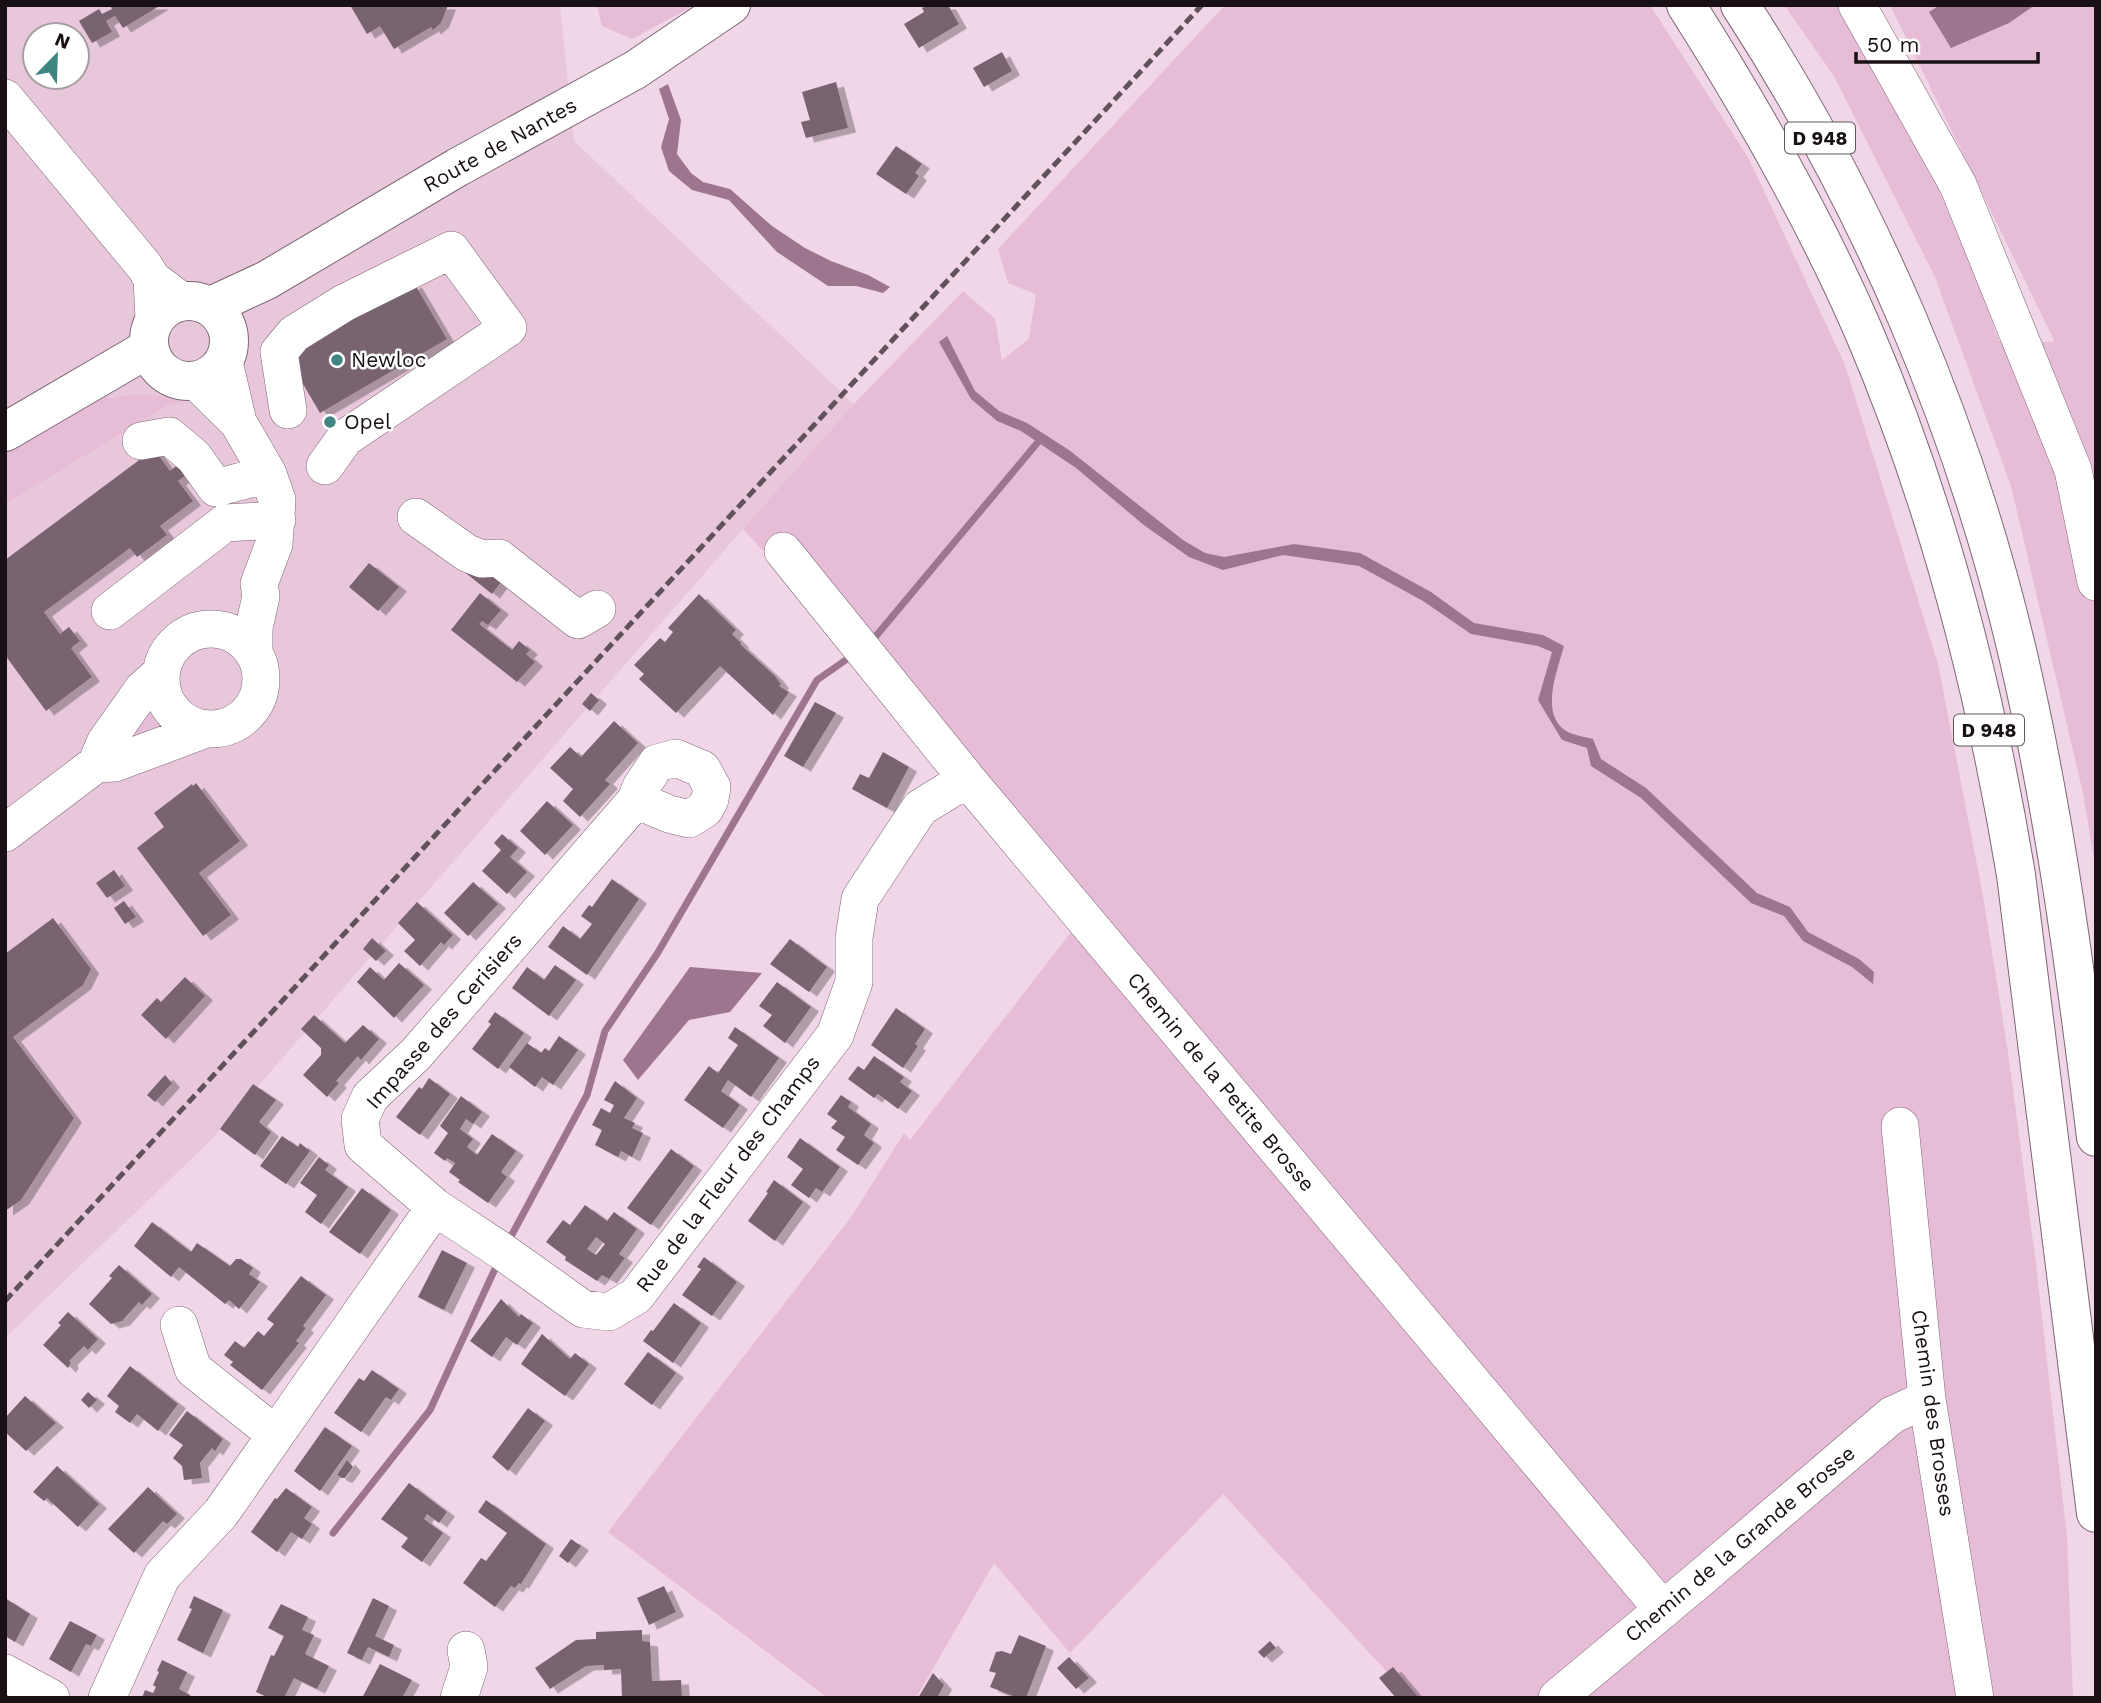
<svg xmlns="http://www.w3.org/2000/svg" width="2101" height="1703" font-family="'Work Sans',sans-serif">
	<defs>
		<filter id="shadow"><feDropShadow dx="8" dy="4.5" stdDeviation="0" flood-color="#0004"/></filter>
	</defs>
	<rect width="100%" height="100%" fill="#f0d6e6"/>
	<!-- built -->
	<path fill="#e8c7db" fill-rule="evenodd" d="M5,5h555l14,136 280,263 -91,116 -20,9 -531,610 -207,199zM35,35h42v42h-42z"/>
	<!-- green -->
	<path fill="#e7bcd7" d="M597,5h98l-63,34 -30,-13z
		M1225,5h425l99,154 96,206 93,299 45,232 25,156 28,212 31,273 6,161h-662l-188,-204 -153,159 -76,-90 -78,135h-88l-220,-166 244,-316 52,-83 6,7 179,-231 -346,-380 111,-125 109,-113 32,28 7,41 27,-21 7,-45 -28,-11 -10,-34z
		M1784,5h61l98,181 56,155 53,1 2,-2 -164,-335h206v867l-13,-79 -72,-307 -76,-209 -101,-201z
		M106,392l3,7c26,-7 47,-6 72,3l-13,3 -163,99v-60z
		M153,698l23,29 -60,24z"/>
	<!-- water -->
	<path fill="#9e758f" d="M1940,5h95l-26,18 -58,25 -22,-36z
		M668,84l13,36 -4,34 14,19 12,9 27,7 42,37 33,22 26,13 37,14 22,12 -7,6 -27,-7h-28l-51,-34 -48,-52 -37,-10 -23,-19 -8,-24 8,-28 -10,-30z
		M947,336l28,55 24,20 28,12 42,27 114,90 22,13 19,4 70,-13 66,9 71,39 43,31 69,12 21,11c-6,23 -25,68 2,85 7,4 19,6 27,8l8,20 45,29 111,105 33,14 18,25 51,27 15,13 -1,12 -21,-17 -49,-26 -19,-25 -33,-13 -110,-105 -50,-32 -4,-18 -25,-8 -24,-40 14,-48 -14,-6 -67,-12 -48,-33 -64,-35 -76,-11 -60,15 -34,-13 -44,-31 -69,-58 -55,-37 -24,-10 -26,-22 -32,-57z
		M690,967l72,6 -32,39 -41,8 -51,60 -15,-20z"/>
	<g fill="none" stroke-linecap="round" stroke-linejoin="round">
		<!-- stream -->
		<path stroke="#9e758f" stroke-width="7" d="M871,642l167,-200
			M509,1240l78,-145 18,-64 52,-77 160,-274 36,-25
			M333,1533l97,-123 64,-139"/>
	</g>
	<!-- building -->
	<path fill="#796371" fill-rule="evenodd" filter="url(#shadow)" d="M110,5h51l-38,23 -8,-12 -9,5 6,11 -20,11 -13,-22 20,-12 3,5 10,-5z
		M350,5h98l-7,18 -8,7 -2,-3 -37,22 -14,-23 -13,8z
		M928,5h20l11,19 -40,24 -15,-24 20,-12 -2,-4z
		M1002,52l10,19 -28,16 -11,-19z
		M836,82l12,46 -42,10 -5,-16 9,-2 -8,-28z
		M896,146l26,18 -7,9 4,3 -13,18 -30,-20z
		M414,283l33,56 -127,74 -34,-58z
		M154,449l16,22 11,-9 8,11 -11,8 15,20 -33,25 7,9 -30,22 -7,-9 -86,64 16,22 9,-7 11,14 -9,7 21,29 -46,34 -41,-56v-95z
		M369,563l30,24 -21,24 -29,-24z
		M457,566l47,12 -12,16z
		M480,593l21,17 -13,15 -6,-4 -3,3 33,26 7,-9 11,9 -4,4 9,8 -18,20 -66,-52z
		M699,594l37,36 -4,4 9,9 -1,1 35,32 6,8 -2,2 10,6 -16,23 -53,-49 -44,47 -37,-34 5,-5 -10,-9 26,-27 5,4 8,-10 -5,-4z
		M591,693l8,7 -9,11 -8,-7z
		M815,702l21,11 -33,54 -19,-11z
		M614,721l24,22 -33,37 5,4 -30,33 -17,-16 10,-12 -23,-21 20,-21 11,10z
		M883,752l26,15 -22,41 -35,-19 8,-15 9,4z
		M196,783l44,58 -41,32 32,42 -28,21 -66,-88 27,-21 -10,-14 38,-29 1,2z
		M547,801l26,24 -28,30 -25,-24z
		M502,834l16,14 -8,9 17,15 -20,22 -25,-23 19,-21 -7,-7z
		M114,870l11,16 -18,12 -11,-15z
		M612,879l27,20 -52,76 -39,-28 15,-21 17,13 12,-15 -11,-8 8,-11 3,2z
		M473,882l25,22 -30,32 -24,-23z
		M124,901l12,16 -11,7 -11,-16z
		M417,902l36,33 -9,10 -3,-3 -21,24 -16,-15 11,-11 -17,-17z
		M53,918l38,51 -8,16 -70,52 61,81 -53,82 -16,11v-257z
		M372,938l14,13 -10,10 -13,-12z
		M790,939l37,28 -18,25 -39,-28z
		M399,963l25,22 -30,33 -37,-36 13,-15 14,13z
		M555,965l21,15 -27,36 -37,-28 15,-21 17,13z
		M185,977l20,19 -39,43 -25,-24 16,-17 4,4z
		M777,982l34,25 -26,36 -22,-17 9,-11 -13,-9z
		M896,1008l29,21 -10,15 3,2 -15,22 -32,-23z
		M495,1012l29,21 -26,36 -26,-20 19,-25 -3,-2z
		M314,1015l31,28 18,-18 16,14 -18,21 -3,-4 -22,25 3,2 -12,14 -24,-22 18,-20v-7l-20,-19z
		M735,1027l44,31 -28,39 -23,-17 -7,11 19,14 -17,23 -39,-28 25,-34 9,7 20,-28 -10,-7z
		M559,1036l19,14 -25,35 -11,-8 -7,10 -26,-20 18,-24 14,10 4,-5 4,3z
		M874,1056l30,21 -4,5 12,9 -14,18 -20,-15 -4,4 -26,-19 10,-13 6,4z
		M165,1075l7,8 -17,19 -8,-7z
		M429,1078l21,16 -30,41 -24,-18 23,-30 3,2z
		M615,1081l22,17 -13,20 11,5 -3,5 11,5 -11,24 -11,-6 -3,6 -23,-12 7,-15 -10,-5 9,-17 9,5 4,-8 -10,-5z
		M253,1084l23,16 -17,22 12,10 -16,23 -35,-26z
		M841,1095l10,7 -3,5 23,17 -7,11 10,8 -16,22 -22,-15 9,-13 -14,-9 6,-7 -10,-7z
		M461,1096l21,16 -9,12 -7,-5 -6,10 13,10 -6,8 10,8 15,-21 24,17 -15,21 6,5 -19,26 -30,-21 2,-2 -11,-8 6,-9 -8,-5 -2,3 -11,-8 14,-20 -8,-7z
		M282,1136l16,11 2,-4 10,8 -24,33 -26,-18z
		M800,1138l40,29 -18,25 -6,-4 -7,10 -18,-13 12,-16 -16,-12z
		M671,1149l23,17 -43,59 -24,-17z
		M319,1157l10,8 -4,5 23,17 -27,37 -16,-12 12,-17 -17,-12z
		M774,1180l29,22 -28,39 -27,-20 20,-28 -2,-1z
		M362,1188l29,22 -31,44 -31,-22z
		M585,1205l22,16 7,-9 23,17 -18,25 6,4 -16,21 -7,-4 -5,6 -32,-21 1,-3 -20,-15 17,-22 7,5zM596,1237l9,7 -9,11 -9,-6z
		M152,1222l39,30 6,-9 33,23 6,-7h5l12,9 -4,6 11,8 -21,27 -10,-9 -4,4 -46,-37 -8,10 -37,-31z
		M442,1250l25,13 -23,47 -26,-13z
		M704,1257l33,25 -25,34 -30,-21 19,-26 -4,-2z
		M119,1265l33,29 -10,11 -3,-3 -17,19 -11,3 -22,-20 23,-26 -3,-2z
		M301,1276l25,19 -23,31 3,2 -10,13 3,2 -37,47 -32,-25 3,-3 -9,-7 11,-14 9,7 14,-17 6,5 10,-12 -7,-5z
		M501,1299l18,18 2,-3 12,9 -16,22 -11,-8 -14,20 -22,-16z
		M674,1303l27,20 -28,40 -30,-22 8,-11 2,1z
		M68,1312l30,27 -10,11 -4,-4 -15,15 2,2 -3,5 -25,-23 18,-20 -3,-2z
		M542,1334l28,25 5,-6 14,11 -24,32 -44,-32z
		M648,1352l28,21 -24,32 -28,-21z
		M130,1366l48,38 -20,27 -21,-17 -7,9 -15,-11 4,-6 -12,-10z
		M372,1370l27,19 -8,11 -5,-3 -25,35 -27,-19 25,-35 5,3z
		M88,1392l9,8 -8,8 -8,-8z
		M25,1396l31,27 -30,28 -21,-19v-14z
		M528,1408l17,13 -37,50 -16,-14z
		M187,1411l36,28 -8,12 -3,-3 -12,15 2,15 -18,2 -2,-14 -9,-8 10,-13 -14,-10z
		M325,1427l27,19 -32,45 -26,-20z
		M347,1460l6,7 -8,11h-3l-5,-3z
		M57,1466l42,38 -21,23 -31,-29 -3,3 -11,-9z
		M409,1483l38,29 -8,11 -12,-9 -3,5 19,14 -21,29 -21,-15 7,-9 -27,-19z
		M148,1487l29,27 -10,10 -4,-3 -29,32 -26,-24z
		M286,1488l26,19 -8,11 8,6 -10,15 -11,-7 -14,20 -26,-20 24,-34 2,1z
		M486,1500l60,44 -25,40 -2,-1 -4,5 -4,-2 -16,21 -32,-24 18,-25 5,3 21,-28 -29,-21z
		M571,1539l10,7 -13,17 -9,-7z
		M664,1586l12,26 -27,13 -12,-27z
		M194,1596l29,14 -20,43 -26,-13 15,-31 -3,-1z
		M5,1598l25,16 -15,28 -10,-6z
		M373,1598l16,8 -14,30 19,9 -5,12 -21,-10 -6,13 -15,-7z
		M281,1604l27,13 -6,13 12,5 -9,19 24,12 -12,23 -23,-11 -10,20h-15l-13,-6 15,-37 3,1 10,-20 -16,-8z
		M70,1621l27,14 -6,11 -5,-2 -15,28 -22,-13z
		M642,1630v11l8,1 2,39 29,-1 1,18h-60l-1,-29 -17,1v-5l-18,1 -36,23 -15,-21 41,-28 20,-1v-7z
		M1019,1635l27,11 -20,52h-8l-28,-11 6,-14 -7,-2 7,-19 6,-1 9,3z
		M1270,1641l6,7 -12,10 -6,-6z
		M1069,1657l20,21 -13,11 -19,-21z
		M162,1660l25,12 -8,17 11,6 -1,3h-47l3,-8 8,3 3,-6 -3,-2 6,-13 -2,-1z
		M380,1664l32,16 -10,18h-40z
		M1393,1667l26,31h-23l-17,-20z
		M933,1673l11,12 -7,13h-19z"/>
	<g fill="none" stroke-linecap="round" stroke-linejoin="round">
		<!-- minor casing -->
		<g stroke="#7d6775" stroke-width="38">
			<path id="minor" d="M1857,5l101,180 115,285 23,112
				M5,98l140,169 7,12 28,21
				M152,279l2,40
				M224,362l14,60 30,52 9,26 -3,44 -15,40 2,12 -7,32v26
				M196,381l42,41
				M288,410l-9,-58 15,-18 50,-31 107,-53 57,78 -163,110 -20,28
				M141,441l28,-5 25,21 22,31 52,-14
				M416,517l51,36 15,6 17,-1 79,62 19,-11
				M783,551l184,228 696,831
				M110,611l115,-88 52,-3
				M161 679a50 50 0 1 1 100 0a50 50 0 1 1-100 0Z
				M96,764l19,-1 91,-34
				M636,800l33,14 20,5 16,-10 5,-10 2,-12 -10,-18 -26,-11 -19,5 -16,24 -5,13 -220,254 -46,43 -10,22 3,26 72,62 68,45 80,57 26,3 27,-16 199,-261 19,-53v-44l6,-39 60,-91 47,-29
				M5,833l91,-69 9,-21 38,-54 17,-15
				M1900,1126l27,273 48,299
				M179,1325l14,44 82,65
				M5,1673l46,25
				M107,1698l55,-122 59,-63 214,-306
				M459,1698l10,-31 -3,-17
				M1557,1698l145,-121 190,-162 35,-16"/>
		</g>
		<!-- major casing -->
		<g stroke="#7d6775" stroke-width="40">
			<path id="major" d="M149 341a40 40 0 1 1 80 0a40 40 0 1 1-80 0Z
				M211,306l56,-26 191,-113 177,-97 96,-65
				M5,432l144,-84"/>
		</g>
		<!-- highway casing -->
		<g stroke="#7d6775" stroke-width="40">
			<path id="highway" d="M1686,5c66,104 128,212 177,325 75,174 122,358 153,545l80,638
				M1740,5c129,198 224,420 278,650 37,159 58,320 78,482"/>
		</g>
		<!-- minor -->
		<use href="#minor" stroke="#fff" stroke-width="37"/>
		<!-- major -->
		<use href="#major" stroke="#fff" stroke-width="38"/>
		<!-- highway -->
		<use href="#highway" stroke="#fff" stroke-width="38"/>
		<!-- rail -->
		<path stroke="#60515b" stroke-width="5" stroke-dasharray="10 5" stroke-linecap="butt" d="M5,1301l1197,-1296"/>
	</g>
	<!-- markers -->
	<g fill="#3f8682" stroke="#fff" stroke-width="2.5">
		<circle cx="337" cy="360" r="7"/>
		<circle cx="330" cy="422" r="7"/>
	</g>
	<g text-anchor="middle" stroke-width="5" stroke-linejoin="round" paint-order="stroke">
		<!-- shield labels -->
		<g fill="#fff" stroke="#5e585c" stroke-width="2">
			<rect x="1785" y="122.5" width="70" height="31" rx="5"/>
			<rect x="1954" y="714.5" width="70" height="31" rx="5"/>
		</g>
		<g font-size="19" font-weight="bold" fill="#191016">
			<text x="1820" y="145">D 948</text>
			<text x="1989" y="737">D 948</text>
		</g>
		<!-- street labels -->
		<g font-size="21" fill="#191016" stroke="#fff">
			<text transform="translate(500 145) rotate(-29)" y="7">Route de Nantes</text>
			<text transform="translate(444 1021) rotate(-49)" y="7">Impasse des Cerisiers</text>
			<text transform="translate(1221 1082) rotate(50)" y="7">Chemin de la Petite Brosse</text>
			<text transform="translate(728 1174) rotate(-53)" y="7">Rue de la Fleur des Champs</text>
			<text transform="translate(1933 1413) rotate(82)" y="7">Chemin des Brosses</text>
			<text transform="translate(1740 1544) rotate(-40)" y="7">Chemin de la Grande Brosse</text>
		</g>
		<!-- poi labels -->
		<g font-size="21" fill="#191016" stroke="#fff" text-anchor="start">
			<text x="351" y="367">Newloc</text>
			<text x="344" y="429">Opel</text>
		</g>
	</g>
	<!-- border -->
	<rect width="2101" height="1703" fill="none" stroke="#191016" stroke-width="14"/>
	<!-- north arrow -->
	<g transform="translate(56 56) rotate(23)"><circle r="33" fill="#ffffff" stroke="#a39fa2" stroke-width="2"/>
	<path d="M0-5L12 26L0 18L-12 26Z" fill="#3f8682"/>
	<text y="-10" font-size="19" font-weight="bold" text-anchor="middle" fill="#191016">N</text>
	</g>
	<!-- scale -->
	<path d="M1856 52v10h182v-10" fill="none" stroke="#191016" stroke-width="3.5"/>
	<text x="1867" y="52" font-size="21" fill="#191016" stroke="#ffffff" stroke-width="5" paint-order="stroke">50 m</text>
</svg>
